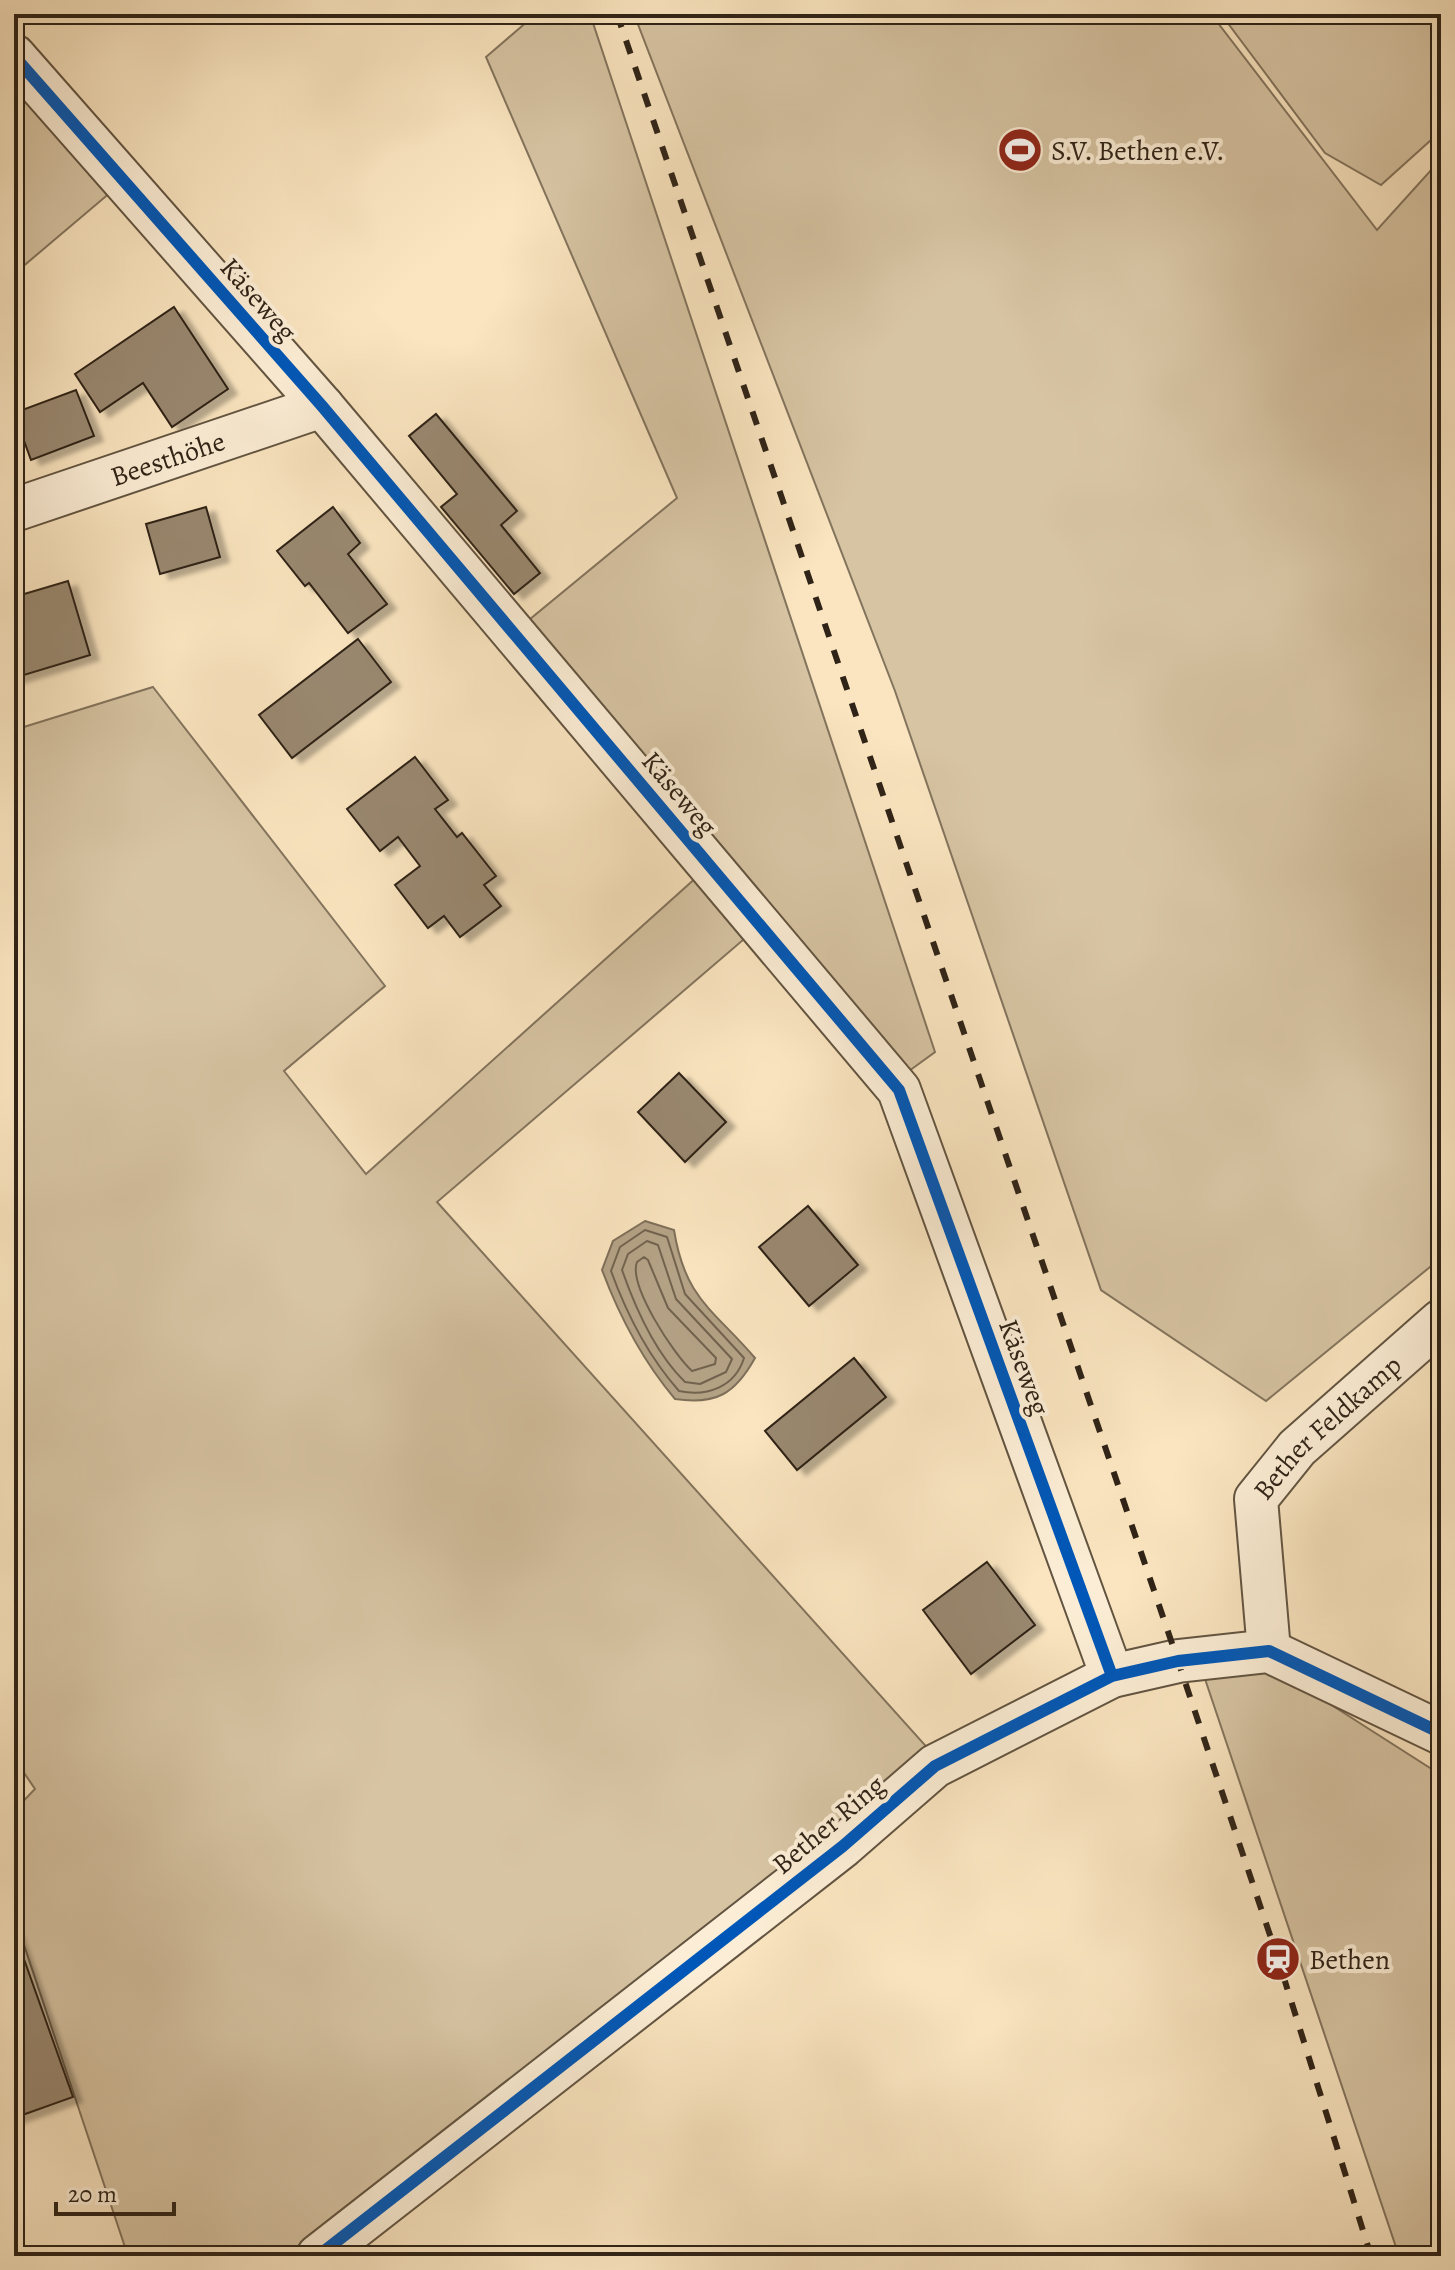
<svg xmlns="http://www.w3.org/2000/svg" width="1455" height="2270" font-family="Alegreya,serif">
	<defs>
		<filter id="shadow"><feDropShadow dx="9" dy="5" stdDeviation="2" flood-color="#0004"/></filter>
	</defs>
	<rect width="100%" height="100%" fill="#fae5c0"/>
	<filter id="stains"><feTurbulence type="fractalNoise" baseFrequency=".0025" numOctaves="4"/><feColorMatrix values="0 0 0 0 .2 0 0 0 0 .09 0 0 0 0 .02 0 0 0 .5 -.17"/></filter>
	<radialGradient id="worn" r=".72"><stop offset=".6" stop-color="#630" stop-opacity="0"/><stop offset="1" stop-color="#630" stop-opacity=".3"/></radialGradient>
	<!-- green -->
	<path fill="#d7c4a3" stroke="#83745d" stroke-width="2" d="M536,14h54l345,1038 -26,19 -380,-451 148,-122 -191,-441z
		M634,14h577l166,216 64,-71v1099l-175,143 -165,-111 -206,-599z
		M1221,14h220v117l-60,54 -56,-32z
		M14,80l97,112 -97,82z
		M153,687l232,299 -101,85 82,103 332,-298 52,58 -313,268 496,552 -641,502h-164l-114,-341v-104l21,-22 -21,-31v-1028z
		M1272,1667l169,108v481h-42l-197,-586z"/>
	<!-- water -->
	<path fill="#b5a387" stroke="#7f705a" stroke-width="2" d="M645,1221l29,9c11,69 39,79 81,128 -20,36 -39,47 -80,41 -33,-39 -55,-81 -73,-129l11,-29z"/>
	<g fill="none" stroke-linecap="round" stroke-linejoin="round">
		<!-- shore -->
		<path stroke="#72634f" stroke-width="2" d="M645,1230l22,7 18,57 59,64c-9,29 -37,39 -65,33 -31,-35 -52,-76 -68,-120l9,-24z
			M647,1241l11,4 18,54 56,60 -6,13 -26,12 -15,-2c-30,-29 -49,-72 -63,-112l6,-16z
			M644,1257l4,3 20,48 48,50 -1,6 -23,7c-18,-16 -64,-86 -55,-109z"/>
	</g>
	<!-- building -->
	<path fill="#99886f" stroke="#2f2317" stroke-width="2" filter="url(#shadow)" d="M174,307l54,82 -56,38 -29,-44 -43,29 -25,-38z
		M76,390l18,46 -63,24 -17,-47z
		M436,414l81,97 -16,14 39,48 -26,21 -73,-87 16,-13 -48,-58z
		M206,507l14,50 -60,17 -14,-50z
		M333,507l27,36 -12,11 39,50 -39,29 -39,-50 -4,3 -28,-35z
		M68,581l22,74 -76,23v-81z
		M358,639l33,43 -99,76 -33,-43z
		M415,757l33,43 -13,9 22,28 5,-4 34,43 -12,9 17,21 -41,31 -16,-21 -16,12 -33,-43 25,-19 -22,-29 -18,14 -33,-42z
		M679,1073l47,49 -41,40 -47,-50z
		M808,1206l50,59 -49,41 -50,-59z
		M854,1358l32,39 -89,73 -32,-39z
		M987,1562l48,63 -64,49 -48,-64z
		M14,1931l59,166 -59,21z"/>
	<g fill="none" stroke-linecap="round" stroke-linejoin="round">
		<!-- minor casing -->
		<g stroke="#625441" stroke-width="46">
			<g id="minor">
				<path d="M14,56l308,350 577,684 213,586"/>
				<path id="s1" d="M14,510l308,-104"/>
				<path id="s2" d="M1269,1651l-13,-152 41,-51 144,-127"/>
				<path d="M318,2256l525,-410 92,-80 177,-90 66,-15 91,-10 172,82"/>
			</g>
		</g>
		<!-- minor -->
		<use href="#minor" stroke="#fceed6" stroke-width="42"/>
		<!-- rail -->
		<path stroke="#2f2317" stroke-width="6" stroke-dasharray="14 14" stroke-linecap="butt" d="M617,14l561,1647 100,298 93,297"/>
		<!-- cycleway casing -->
		<g stroke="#fceed6" stroke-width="17">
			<path id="cycleway" d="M14,56l308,350 577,684 213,586
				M318,2256l525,-410 92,-80 177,-90 66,-15 91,-10 172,82"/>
		</g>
		<!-- cycleway -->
		<use href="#cycleway" stroke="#0057b8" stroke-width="12"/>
	</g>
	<!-- icons -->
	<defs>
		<g id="stadium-disc" transform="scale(2.3)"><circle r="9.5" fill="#8f2418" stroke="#fceed6"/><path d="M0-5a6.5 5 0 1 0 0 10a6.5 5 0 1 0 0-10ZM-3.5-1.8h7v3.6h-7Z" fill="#fff"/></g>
		<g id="station-disc" transform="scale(2.3)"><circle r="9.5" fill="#8f2418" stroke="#fceed6"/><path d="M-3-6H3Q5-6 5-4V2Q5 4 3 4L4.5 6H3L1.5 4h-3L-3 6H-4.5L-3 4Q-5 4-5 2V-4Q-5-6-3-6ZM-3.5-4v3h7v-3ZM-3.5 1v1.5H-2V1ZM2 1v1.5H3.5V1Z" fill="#fff"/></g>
	</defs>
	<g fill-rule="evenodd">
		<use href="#stadium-disc" x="1020" y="150"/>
		<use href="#station-disc" x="1278" y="1959"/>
	</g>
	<g text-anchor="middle" stroke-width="8" stroke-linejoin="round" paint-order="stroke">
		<!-- poi labels -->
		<g font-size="28" fill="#2f2317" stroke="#fceed6" text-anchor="start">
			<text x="1051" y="160">S.V. Bethen e.V.</text>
			<text x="1309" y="1969">Bethen</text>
		</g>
		<!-- street labels -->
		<g font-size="28" fill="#2f2317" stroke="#fceed6">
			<text transform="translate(259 299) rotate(49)" y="10">Käseweg</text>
			<text dy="10" stroke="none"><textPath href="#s1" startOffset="162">Beesthöhe</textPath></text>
			<text transform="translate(680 793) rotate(50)" y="10">Käseweg</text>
			<text transform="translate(1025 1367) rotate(70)" y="10">Käseweg</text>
			<text dy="10" stroke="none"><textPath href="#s2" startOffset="254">Bether Feldkamp</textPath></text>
			<text transform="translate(828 1824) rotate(-40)" y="10">Bether Ring</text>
		</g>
	</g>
	<!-- margin -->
	<rect width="1455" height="2270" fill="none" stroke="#fae5c0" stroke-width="48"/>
	<rect x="16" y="16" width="1423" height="2238" fill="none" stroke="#2f2317" stroke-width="4"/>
	<rect x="24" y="24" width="1407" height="2222" fill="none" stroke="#2f2317" stroke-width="2"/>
	<!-- scale -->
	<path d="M56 2202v12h118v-12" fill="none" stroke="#2f2317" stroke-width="4"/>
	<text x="68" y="2202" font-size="24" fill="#2f2317" stroke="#fceed6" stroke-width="6" paint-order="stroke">20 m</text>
	<rect width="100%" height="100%" filter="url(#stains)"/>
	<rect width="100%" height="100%" fill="url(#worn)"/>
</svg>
